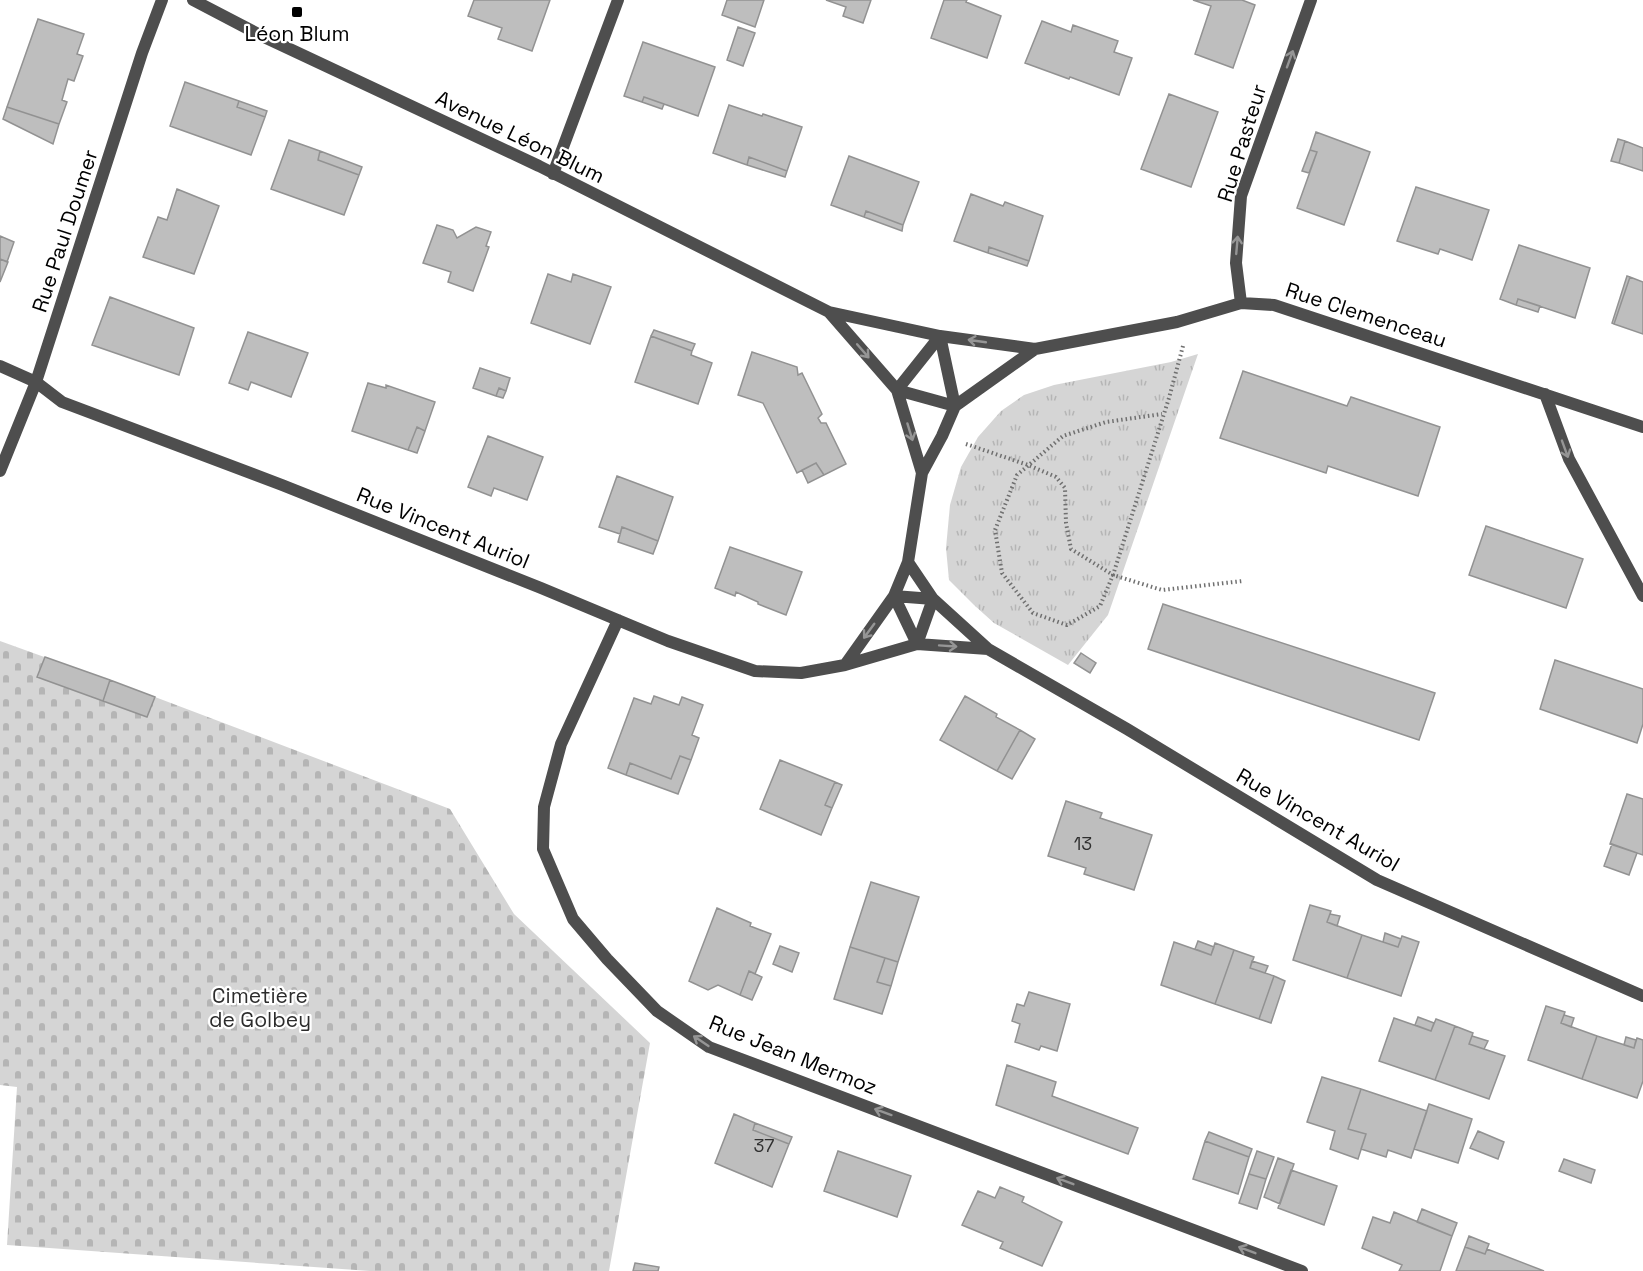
<svg xmlns="http://www.w3.org/2000/svg" width="1643" height="1271" font-family="'Space Grotesk',sans-serif">
	<defs>
		<pattern id="grass-tufts" width="24" height="20" patternUnits="userSpaceOnUse" patternTransform="scale(1.5)"><rect width="24" height="20" fill="#d5d5d5"/><path d="M3 7l-1-3M5 7V3M7 7l1-3M15 17l-1-3M17 17v-4M19 17l1-3" fill="none" stroke="#b5b5b5"/></pattern>
		<pattern id="cemetery-stones" width="16" height="16" patternUnits="userSpaceOnUse" patternTransform="scale(1.5)"><rect width="16" height="16" fill="#d5d5d5"/><path d="M2 7V4a2 2 0 0 1 4 0v3zM10 15v-3a2 2 0 0 1 4 0v3z" fill="#b5b5b5"/></pattern>
	</defs>
	<rect width="100%" height="100%" fill="#fff"/>
	<!-- grass -->
	<path fill="url(#grass-tufts)" d="M1198,354l-90,261 -40,50 -74,-42 -20,-18 -25,-25 -3,-32 4,-43 11,-38 17,-30 23,-26 23,-16 30,-10 117,-23z"/>
	<!-- cemetery -->
	<path fill="url(#cemetery-stones)" d="M0,641l155,56 295,112 64,105 136,129 -41,228h-239l-363,-26 10,-158 -17,-2z"/>
	<!-- building -->
	<path fill="#bebebe" stroke="#929292" stroke-width="1.5" d="M474,0h76l-18,51 -34,-12 4,-11 -34,-12z
		M727,0h37l-9,27 -33,-12z
		M826,0h45l-8,23 -20,-7 3,-9z
		M944,0h23l-1,2 35,14 -14,42 -56,-20z
		M1193,0h49l13,5 -22,63 -38,-14 16,-48z
		M38,19l46,15 -7,20 6,2 -9,25 -6,-2 -6,21 5,2 -8,22 -52,-17z
		M1042,21l29,11 2,-7 45,16 -4,11 18,6 -13,37 -49,-18 -1,2 -44,-16z
		M738,27l17,6 -12,33 -16,-6z
		M643,42l72,25 -17,49 -54,-19 -2,5 -18,-6z
		M185,82l54,19 -2,6 28,10 -14,38 -81,-29z
		M1169,94l49,18 -27,75 -50,-18z
		M644,97l20,7 -2,5 -20,-7z
		M239,101l28,10 -2,6 -28,-10z
		M729,105l33,11 1,-2 39,13 -15,44 -38,-14 -2,8 -34,-12z
		M7,107l52,17 -6,20 -50,-25z
		M1316,132l54,20 -26,73 -47,-17 20,-56 -7,-2z
		M1618,139l7,2 -6,22 -8,-2z
		M289,140l31,11 -2,9 41,15 -15,40 -73,-26z
		M1625,141l18,7v23l-24,-8z
		M1310,150l7,2 -8,21 -7,-2z
		M320,151l42,16 -3,8 -41,-15z
		M849,156l70,26 -16,43 -37,-14 -2,6 -33,-12z
		M749,157l38,14 -2,6 -38,-12z
		M1416,187l73,23 -17,50 -32,-11 -2,5 -41,-13z
		M177,189l42,17 -25,68 -51,-17 15,-40 9,3z
		M971,194l32,12 2,-4 38,14 -14,45 -40,-14 -1,6 -34,-12z
		M866,211l37,14 -1,6 -38,-14z
		M437,225l16,5 4,8 19,-11 15,5 -5,14 3,1 -16,44 -25,-9 3,-10 -28,-9z
		M0,236l14,6 -7,20 -7,-3z
		M1519,245l71,23 -15,50 -57,-19 -2,6 -16,-6z
		M989,247l40,14 -2,5 -39,-13z
		M0,259l8,3 -8,20z
		M548,274l23,8 2,-8 38,13 -21,57 -59,-21z
		M1627,276l3,1 -16,47 -2,-1z
		M1630,277l13,5v52l-29,-10z
		M110,297l84,31 -15,47 -87,-30z
		M1518,299l22,7 -2,6 -22,-7z
		M654,330l41,14 -3,7 -41,-15z
		M248,332l60,21 -17,44 -40,-15 -3,8 -19,-7z
		M651,336l41,15 -1,4 21,8 -14,41 -63,-22z
		M752,352l45,15 1,8 4,-2 20,41 -4,4 3,5h5l20,41 -22,11 -8,-12 -19,10 -34,-70 -25,-8z
		M480,368l30,10 -4,13 -7,-3 -3,8 -23,-8z
		M1243,371l104,35 4,-9 89,30 -22,69 -90,-30 -2,7 -106,-35z
		M368,383l18,5v-3l49,17 -10,29 -8,-4 -9,23 -56,-19z
		M499,388l7,3 -3,7 -7,-2z
		M417,427l8,4 -8,22 -9,-3z
		M488,436l55,21 -16,43 -33,-12 -3,8 -23,-9z
		M816,463l8,12 -16,8 -6,-13z
		M617,476l56,21 -15,44 -36,-14 -2,7 -21,-7z
		M1486,526l97,33 -17,49 -97,-33z
		M622,527l36,14 -5,13 -35,-12z
		M730,547l72,25 -16,43 -28,-11v-2l-22,-10 -1,4 -20,-8z
		M1163,604l272,89 -16,47 -271,-91z
		M1081,653l15,10 -6,10 -16,-10z
		M45,657l65,23 -7,21 -66,-24z
		M1555,660l88,29v35l-6,19 -97,-34z
		M110,680l45,17 -8,20 -44,-16z
		M654,696l25,9 3,-8 21,8 -11,30 7,3 -8,22 -11,-4 -9,23 -41,-16 -4,12 -18,-7 26,-70 17,6z
		M965,696l32,18 -1,3 24,13 -23,41 -57,-31z
		M1020,730l15,9 -23,40 -15,-8z
		M680,756l11,4 -13,34 -52,-19 4,-12 41,16z
		M780,760l55,22 -10,23 7,3 -11,27 -61,-26z
		M835,782l7,3 -10,23 -7,-3z
		M1627,794l16,5v56l-33,-11z
		M1066,801l36,12 -2,5 52,17 -18,55 -50,-16 2,-6 -38,-12z
		M1612,844l25,9 -8,22 -25,-9z
		M871,882l48,15 -21,65 -48,-15z
		M1310,905l21,6 -4,11 35,13 -15,43 -54,-18z
		M717,908l34,15 -1,3 21,8 -16,40 -6,-3 -9,24 -22,-10 -10,5 -19,-9z
		M1330,914l10,2 -3,10 -10,-4z
		M1385,933l16,6 -3,8 -15,-5z
		M1362,935l36,12 4,-11 17,6 -18,54 -54,-18z
		M1198,941l16,6 -3,8 -16,-6z
		M1174,942l37,13 4,-12 19,7 -19,54 -54,-19z
		M780,946l19,7 -7,19 -19,-8z
		M850,947l35,11 -8,24 14,4 -9,28 -48,-15z
		M1234,950l20,7 -4,11 24,8 -15,43 -44,-15z
		M885,958l13,4 -7,24 -14,-4z
		M1252,961l16,5 -3,7 -15,-5z
		M749,971l13,6 -10,23 -12,-5z
		M1274,976l11,5 -14,42 -12,-4z
		M1029,992l41,12 -13,47 -16,-5 -2,4 -24,-8 5,-18 -8,-3 5,-17 7,2z
		M1546,1006l19,6 -4,11 36,13 -15,43 -54,-19z
		M1564,1015l10,3 -3,9 -10,-4z
		M1418,1017l16,6 -3,8 -16,-6z
		M1394,1018l37,13 5,-12 19,7 -20,54 -56,-19z
		M1455,1026l18,7 -4,11 36,12 -16,43 -54,-19z
		M1472,1036l16,5 -4,8 -15,-5z
		M1597,1036l37,12 3,-10 6,2v41l-6,17 -55,-19z
		M1626,1037l10,3 -2,8 -10,-3z
		M1007,1065l49,17 -4,14 86,32 -10,26 -132,-49z
		M1322,1077l39,12 -13,40 18,5 -8,25 -28,-10 5,-18 -28,-9z
		M1361,1089l66,22 -16,47 -23,-8 -2,7 -25,-8 5,-15 -18,-5z
		M1429,1104l43,15 -14,44 -44,-14z
		M734,1114l21,9 -2,7 36,14 -17,43 -57,-24z
		M755,1123l37,14 -3,7 -36,-14z
		M1478,1131l26,11 -6,17 -28,-11z
		M1209,1132l43,17 -3,8 -44,-16z
		M1205,1141l44,16 -11,37 -45,-15z
		M838,1151l73,25 -14,41 -73,-26z
		M1257,1151l17,6 -8,22 -17,-5z
		M1278,1158l16,6 -14,40 -16,-7z
		M1564,1159l31,11 -4,13 -32,-12z
		M1291,1170l46,16 -13,39 -46,-17z
		M1249,1174l17,5 -9,30 -18,-6z
		M1000,1187l24,10 -2,5 40,20 -20,44 -42,-18 3,-6 -41,-17 16,-34 17,7z
		M1422,1209l35,14 -5,13 -35,-14z
		M1394,1212l58,24 -12,35h-41l3,-6 -40,-17 11,-31 17,6z
		M1469,1236l20,8 -4,10 -20,-7z
		M1465,1247l20,7 2,-5 57,22h-88z
		M635,1263l24,4 -1,4h-25z"/>
	<g fill="none" stroke-linecap="round" stroke-linejoin="round">
		<!-- path -->
		<path stroke="#707070" stroke-width="4" stroke-dasharray="1.5 3" stroke-linecap="butt" d="M1183,346l-14,52 -56,177 49,15 81,-9
			M966,444l62,21 28,12 9,11 1,35 5,26 42,26 -13,31 -33,19 -34,-12 -31,-40 -7,-43 22,-55 46,-39 43,-14 56,-8"/>
		<!-- minor -->
		<path stroke="#4e4e4e" stroke-width="12" d="M193,0l69,36 277,130 290,146 111,24 95,13 142,-27 64,-19 33,2 369,122
			M553,174l65,-174
			M1241,303l-5,-40 5,-67 70,-196
			M829,312l68,78 25,83
			M940,336l15,70
			M0,366l36,16 26,20 220,83 259,103 127,53 87,30 46,2 44,-8 72,-21 16,-45 -39,-3 -49,69
			M897,390l43,-54
			M897,390l58,16
			M1545,394l24,65 74,137
			M0,471l36,-89 106,-329 20,-53
			M908,562l25,37 55,50 139,80 250,151 266,116
			M618,620l-57,124 -17,63 -1,42 30,70 34,40 50,52 52,36 593,224
			M988,649l-71,-5 -23,-48 14,-34 14,-89 20,-37 13,-30 80,-57"/>
	</g>
	<!-- one-way arrows -->
	<defs><path id="oneway-shaft" d="M-6 0H5M1.5-3L5.5 0L1.5 3" fill="none" stroke-width="1.6" stroke-linecap="round" stroke-linejoin="round" transform="scale(1.5)"/></defs>
	<g stroke="#959595">
		<use href="#oneway-shaft" transform="translate(1290 59) rotate(-70)"/>
		<use href="#oneway-shaft" transform="translate(1237 245) rotate(-85)"/>
		<use href="#oneway-shaft" transform="translate(977 341) rotate(-172)"/>
		<use href="#oneway-shaft" transform="translate(863 351) rotate(49)"/>
		<use href="#oneway-shaft" transform="translate(910 432) rotate(73)"/>
		<use href="#oneway-shaft" transform="translate(1565 449) rotate(70)"/>
		<use href="#oneway-shaft" transform="translate(869 631) rotate(126)"/>
		<use href="#oneway-shaft" transform="translate(948 646) rotate(4)"/>
		<use href="#oneway-shaft" transform="translate(701 1041) rotate(-146)"/>
		<use href="#oneway-shaft" transform="translate(883 1112) rotate(-160)"/>
		<use href="#oneway-shaft" transform="translate(1065 1181) rotate(-159)"/>
		<use href="#oneway-shaft" transform="translate(1247 1250) rotate(-159)"/>
	</g>
	<!-- markers -->
	<rect fill="#000" stroke="#fff" stroke-width="2" x="291" y="6" width="12" height="12" rx="3"/>
	<g text-anchor="middle" stroke-width="4.5" stroke-linejoin="round" paint-order="stroke">
		<!-- number labels -->
		<g font-size="18" fill="#303030">
			<text x="1083" y="850">13</text>
			<text x="764" y="1152">37</text>
		</g>
		<!-- poi labels -->
		<g font-size="21" fill="#000" stroke="#fff">
			<text x="297" y="41">Léon Blum</text>
		</g>
		<!-- street labels -->
		<g font-size="21" fill="#000" stroke="#fff">
			<text transform="translate(520 137) rotate(26)" y="7">Avenue Léon Blum</text>
			<text transform="translate(1242 143) rotate(-73)" y="7">Rue Pasteur</text>
			<text transform="translate(65 231) rotate(-72)" y="7">Rue Paul Doumer</text>
			<text transform="translate(1366 315) rotate(18)" y="7">Rue Clemenceau</text>
			<text transform="translate(443 528) rotate(22)" y="7">Rue Vincent Auriol</text>
			<text transform="translate(1318 820) rotate(30)" y="7">Rue Vincent Auriol</text>
			<text transform="translate(793 1055) rotate(22)" y="7">Rue Jean Mermoz</text>
		</g>
		<!-- park labels -->
		<g font-size="21" fill="#2c2c2c" stroke="#fff">
			<text x="260" y="1003">Cimetière<tspan x="260" dy="24">de Golbey</tspan></text>
		</g>
	</g>
</svg>
